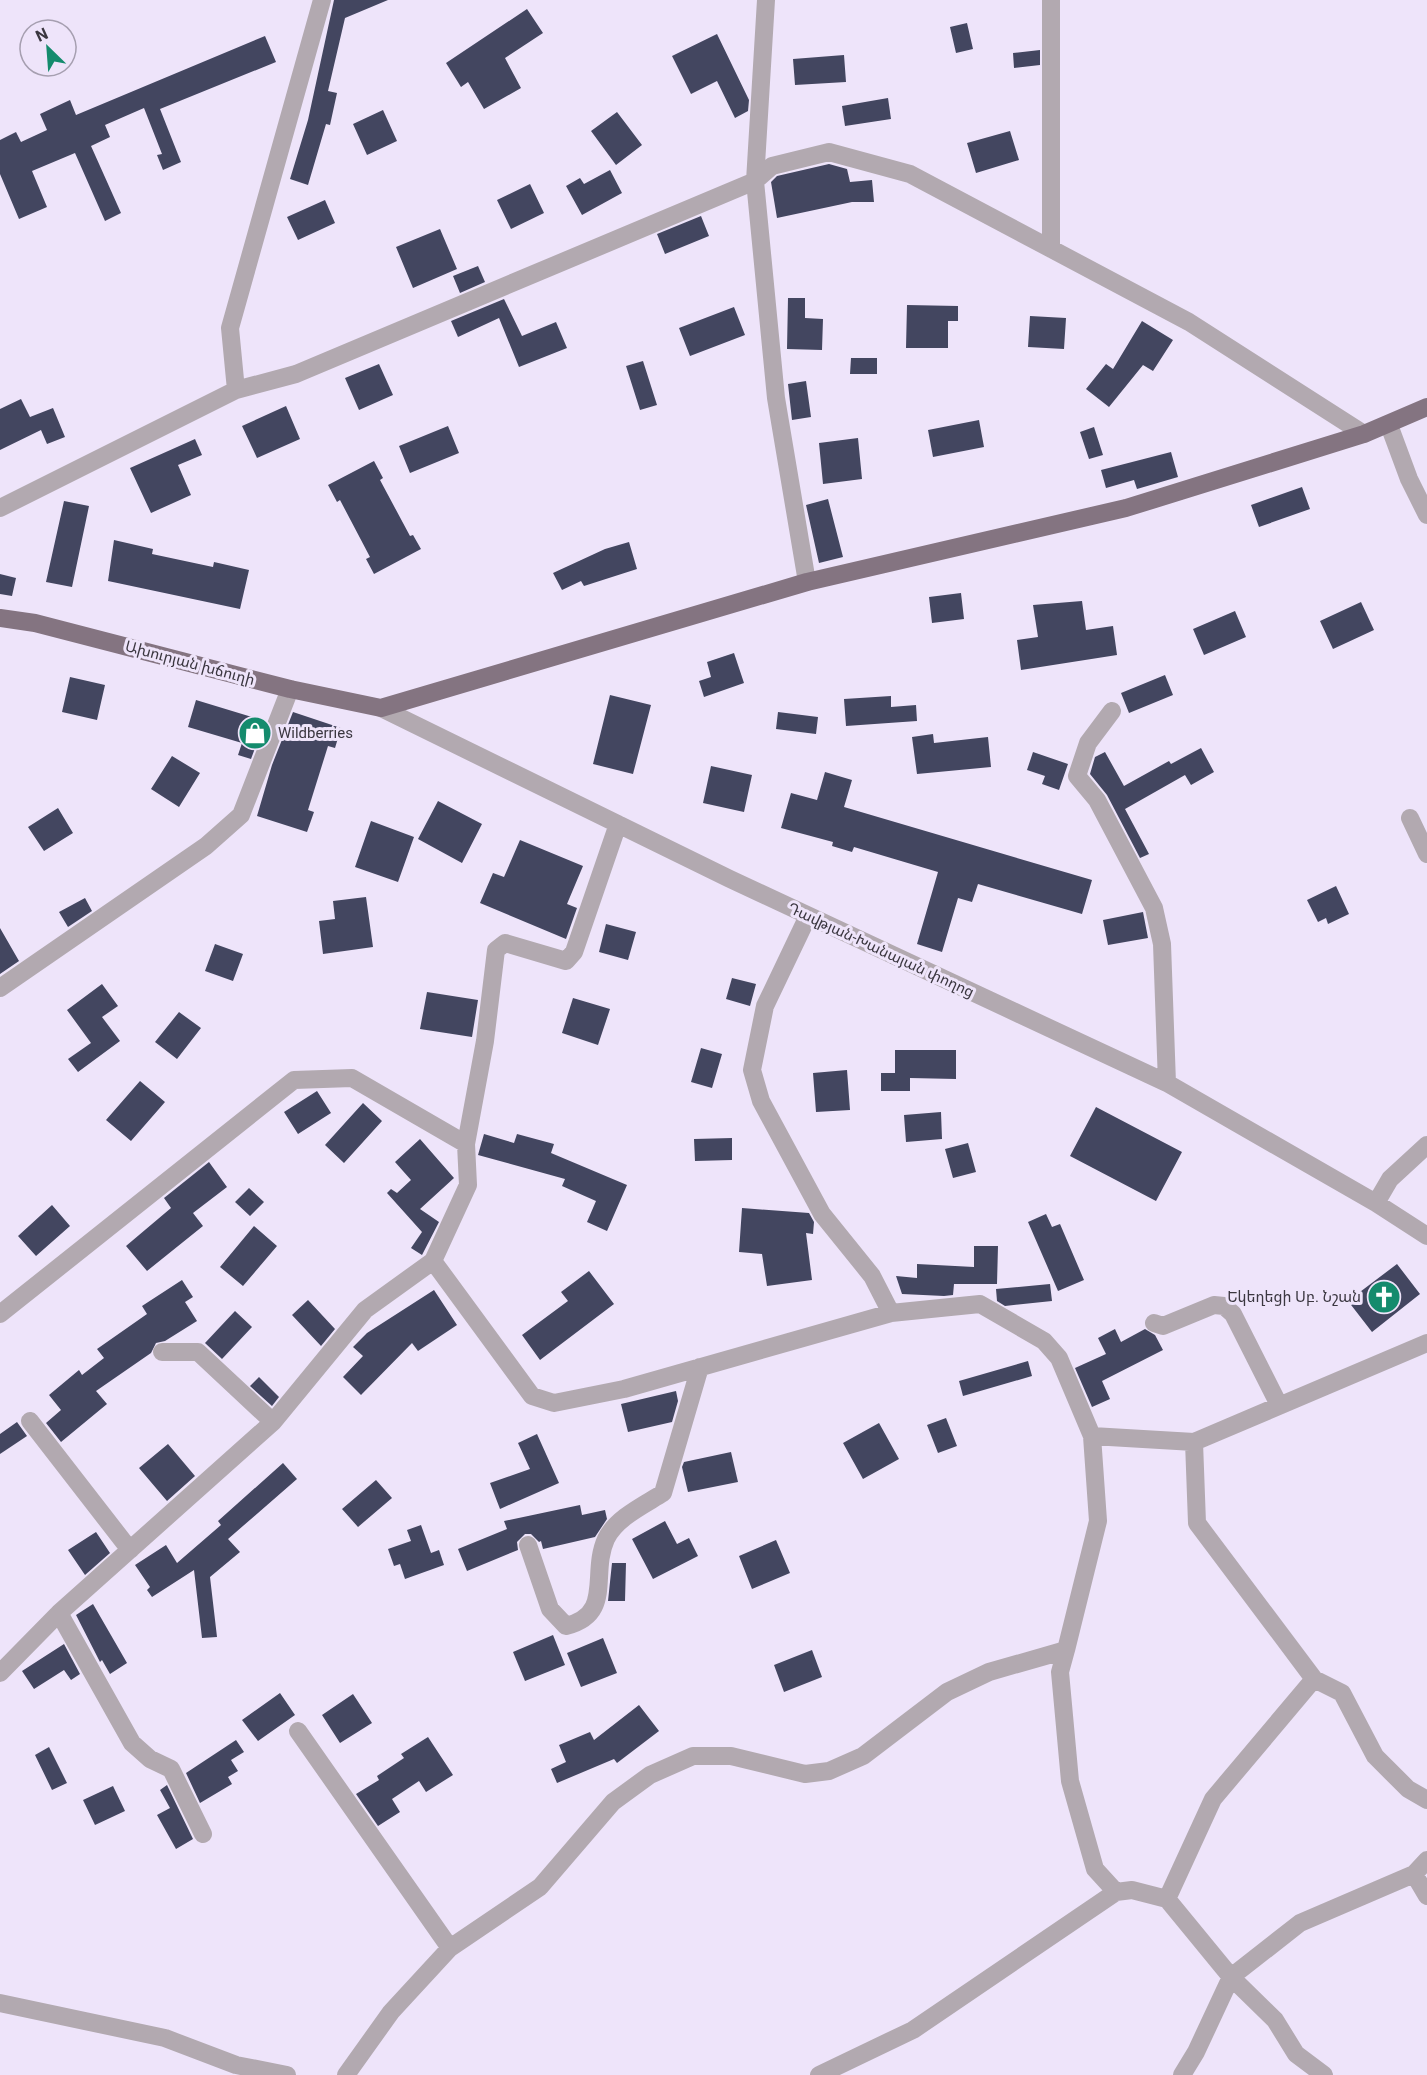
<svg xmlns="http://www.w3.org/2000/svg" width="1427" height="2075" font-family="Roboto,'Noto Sans Armenian',sans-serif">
	<rect width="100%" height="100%" fill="#eee4fa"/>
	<!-- building -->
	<path fill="#434660" d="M334,0h54l-43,18 -17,73 9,2 -7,32 -4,-1 -18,61 -18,-6 18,-59z
		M527,9l16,24 -38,25 16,30 -37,21 -16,-27 -7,5 -15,-24z
		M967,23l6,26 -17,4 -6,-26z
		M717,34l32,66 -1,11 -13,7 -18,-37 -26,13 -19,-38z
		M265,36l11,26 -116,47 21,53 -18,8 -6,-15 5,-1 -18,-46 -39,17 5,12 -19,9 30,67 -16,8 -30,-68 -43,18 15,36 -28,12 -19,-45v-34l16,-8 5,10 26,-12 -7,-16 30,-14 6,15z
		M1040,50v15l-26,3 -1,-15z
		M844,55l2,27 -51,3 -2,-26z
		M888,98l3,21 -46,7 -3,-20z
		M383,110l14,31 -30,14 -14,-31z
		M617,112l25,33 -26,20 -25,-34z
		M1010,131l9,29 -43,13 -9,-30z
		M829,164l18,5 3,13 22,-2 2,22h-22l-75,16 -6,-36 6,-6z
		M610,170l12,23 -40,22 -16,-29 14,-8 4,6z
		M530,184l14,29 -33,16 -14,-29z
		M325,200l10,23 -37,17 -11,-23z
		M701,216l8,20 -44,18 -8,-20z
		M440,229l17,40 -44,19 -17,-41z
		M478,266l7,16 -25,11 -7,-17z
		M788,298h17v20l18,1 -1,31 -35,-1z
		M504,299l18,37 34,-14 11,26 -48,19 -20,-49 -41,19 -7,-16z
		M907,305l51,1v15h-10v27h-42z
		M734,307l11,28 -55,21 -11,-28z
		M1030,316l36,2 -2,31 -36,-2z
		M1142,321l31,19 -20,31 -10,-6 -34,42 -23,-18 20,-25 7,5z
		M851,358h26v16h-27z
		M643,361l14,44 -17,5 -14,-44z
		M379,364l14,31 -34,15 -14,-32z
		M806,381l5,36 -19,3 -4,-36z
		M21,399l9,18 23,-9 12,29 -18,7 -6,-14 -41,20v-41z
		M286,406l14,33 -43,19 -15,-32z
		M979,420l5,27 -51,10 -5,-27z
		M448,426l11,27 -49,20 -11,-27z
		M1094,427l9,28 -14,4 -9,-27z
		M858,438l4,41 -39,5 -4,-41z
		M195,439l7,16 -24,10 13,30 -40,18 -21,-45z
		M1171,452l7,25 -41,12 -3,-9 -28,8 -5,-18z
		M374,461l9,17 -3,2 30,56 3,-1 8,14 -47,25 -8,-15 4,-2 -30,-57 -3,2 -9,-17z
		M1302,487l8,22 -51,18 -8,-22z
		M828,499l15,58 -24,6 -13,-58z
		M64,501l25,5 -17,81 -26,-5z
		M114,540l39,9 -1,5 61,13 1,-5 35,8 -9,39 -132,-28z
		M629,542l8,27 -53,17 -3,-5 -19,9 -9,-17 52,-24z
		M0,574l16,4 -4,18 -12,-2z
		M961,593l3,26 -32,4 -3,-26z
		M1082,601l4,29 27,-4 4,29 -96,15 -4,-30 21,-3 -5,-32z
		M1361,602l13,28 -41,19 -13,-28z
		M1235,611l11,26 -42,18 -11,-26z
		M734,653l10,30 -40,14 -5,-16 12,-4 -4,-15z
		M1165,675l8,20 -44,18 -8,-20z
		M70,677l35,8 -8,35 -35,-8z
		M610,695l41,10 -18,69 -40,-10z
		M891,696v11l25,-2 1,16 -71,5 -2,-27z
		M196,700l69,21 -14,38 -13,-4 4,-12 -54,-16z
		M293,712l48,16 -6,20 -7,-2 -20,64 6,2 -7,20 -50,-16 15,-51z
		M778,712l40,5 -2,17 -40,-5z
		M933,734l1,9 54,-6 3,30 -74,7 -5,-37z
		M1201,748l13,24 -23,13 -6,-10 -60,34 24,45 -9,4 -33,-63 -17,-21 5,-17 10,-5 19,34 45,-25 2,3z
		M1033,752l35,12 -9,26 -17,-6 3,-8 -18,-6z
		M172,756l28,17 -21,34 -28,-18z
		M711,766l41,9 -8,37 -41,-9z
		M825,772l27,8 -8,27 248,73 -10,34 -104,-30 -6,18 -14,-4 -16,54 -25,-8 21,-72 -84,-25 -2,5 -20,-6 1,-4 -52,-14 10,-35 26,7z
		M438,801l44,23 -20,39 -44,-24z
		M58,808l15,25 -29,18 -16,-24z
		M371,821l43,16 -16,45 -43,-15z
		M520,840l63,26 -16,38 10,4 -11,31 -86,-36 13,-30 11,4z
		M1336,886l13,28 -21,10 -2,-6 -8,4 -11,-22z
		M366,897l7,50 -50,7 -4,-33 16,-2 -2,-18z
		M85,898l7,13 -24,16 -9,-15z
		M1143,912l5,26 -40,7 -5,-25z
		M606,924l30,8 -8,28 -29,-8z
		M0,928l19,33 -19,13z
		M215,944l28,10 -10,27 -28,-10z
		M732,978l24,6 -6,22 -24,-7z
		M102,984l16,22 -16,11 18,24 -42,31 -10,-13 23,-16 -24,-33z
		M427,992l51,8 -6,37 -52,-8z
		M573,998l37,11 -12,36 -36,-12z
		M179,1012l22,16 -24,31 -22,-17z
		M701,1048l21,6 -10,34 -21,-6z
		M895,1050h61v29l-46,-1v13h-29v-18h14z
		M847,1070l3,40 -34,2 -3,-39z
		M140,1081l25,21 -34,39 -25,-21z
		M317,1091l14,22 -33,21 -14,-22z
		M363,1103l19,18 -38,42 -19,-18z
		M1096,1107l86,45 -26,49 -86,-45z
		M941,1112l1,27 -36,3 -2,-27z
		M484,1134l30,9 3,-9 37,10 -3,9 76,32 -20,46 -20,-9 9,-21 -34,-15 3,-7 -87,-24z
		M732,1138v22l-37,1 -1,-22z
		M420,1139l34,39 -34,31 19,13 -17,33 -11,-7 11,-16 -35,-39 4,-4 6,4 14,-13 -16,-18z
		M968,1143l8,29 -23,6 -8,-29z
		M209,1162l18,25 -34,26 10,13 -56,45 -21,-25 45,-38 -7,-10z
		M249,1188l15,14 -14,14 -15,-14z
		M52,1205l18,21 -34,30 -18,-20z
		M742,1208l67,5 5,9 -1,12 -7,-1 6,47 -45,6 -5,-32 -23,-2z
		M1046,1214l6,13 8,-3 24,56 -26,11 -30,-69z
		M254,1226l23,20 -34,40 -23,-19z
		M974,1246h24l-1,38h-43l-1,11 -9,1 -42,-2 -6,-18 21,2v-14l57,3z
		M1397,1264l23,30 -48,38 -24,-31z
		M589,1271l25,33 -74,56 -18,-25 46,-34 -7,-9z
		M182,1280l11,17 -8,5 12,19 -32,20 -9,2 -5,10 -55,38 11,13 -46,38 -15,-19 15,-13 -12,-15 30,-25 3,5 22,-17 -7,-9 50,-35 -5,-8z
		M1050,1284l2,17 -47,5 -8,-5 -1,-12z
		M434,1290l23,35 -39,26 -6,-8 -51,52 -18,-18 20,-21 -10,-9 14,-14z
		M308,1300l27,29 -14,17 -29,-31z
		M235,1311l17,16 -30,32 -17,-16z
		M1115,1329l6,13 24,-13 10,6 8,15 -61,31 8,18 -18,8 -17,-39 31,-14 -8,-16z
		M1028,1361l4,15 -69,20 -4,-15z
		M259,1377l20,20 -7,9 -22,-20z
		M676,1391l2,10 -6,21 -44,10 -7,-28z
		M946,1418l11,28 -19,7 -11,-28z
		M17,1422l10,14 -27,18v-20z
		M879,1423l20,36 -36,20 -20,-36z
		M537,1434l22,49 -59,26 -10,-26 40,-14 -12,-26z
		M168,1444l27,32 -28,25 -28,-33z
		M731,1452l7,30 -50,10 -6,-25 2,-5z
		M283,1463l14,16 -69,60 12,13 -30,25 7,60 -15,1 -8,-68 -42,27 -5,-7 3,-3 -15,-22 31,-20 11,18 44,-38 -3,-4z
		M376,1480l16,18 -34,29 -16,-18z
		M580,1505l2,10 23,-5 2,9 -12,18 -52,12 -2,-8 -2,1 -8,-8h-6l-8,8 1,8 -51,21 -9,-22 49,-20 -3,-8z
		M665,1521l12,23 12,-6 9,18 -45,23 -21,-40z
		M421,1525l10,28 8,-3 5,15 -39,14 -5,-15 -6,2 -6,-17 23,-8 -4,-11z
		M96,1532l14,21 -25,22 -17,-25z
		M776,1540l14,33 -38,16 -13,-33z
		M612,1563h14l-1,38h-17z
		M93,1604l34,59 -17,11 -8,-14 -2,2 -24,-47z
		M553,1635l12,30 -40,16 -12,-29z
		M603,1638l14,35 -36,14 -14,-34z
		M64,1644l16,30 -9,6 -7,-10 -30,19 -12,-18z
		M812,1650l10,27 -38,15 -10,-27z
		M280,1693l15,22 -37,26 -16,-21z
		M353,1694l19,29 -32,20 -18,-28z
		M639,1705l20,26 -42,32 -3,-4 -57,24 -6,-14 15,-7 -7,-17 31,-13 4,8z
		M428,1737l25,38 -27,17 -7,-11 -27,18 8,13 -22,14 -22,-32 23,-14 -2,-4 27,-18 -3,-4z
		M236,1740l8,12 -13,8 7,11 -10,6 4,7 -32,19 -14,-30z
		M49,1747l18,36 -15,7 -17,-35z
		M167,1785l26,54 -17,10 -19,-34 13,-7 -10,-18z
		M113,1786l12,25 -30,14 -12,-25z"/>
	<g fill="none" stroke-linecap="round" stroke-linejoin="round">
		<!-- minor -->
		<path stroke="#b2a9b0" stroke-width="18" d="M766,0l-11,181 21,217 31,184
			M1051,249v-249
			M236,390l-6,-62 92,-328
			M1389,425l20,54 18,36
			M0,508l236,-118 60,-16 459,-193 17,-15 57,-14 81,22 279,148 175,112
			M381,708l349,171 437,204 209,120 51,33
			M1112,711l-24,32 -11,33 20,24 57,108 8,36 5,139
			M1410,818l17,36
			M808,916l-43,90 -13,64 9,31 61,113 50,62 19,37
			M0,988l206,-142 35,-31 49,-126
			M1376,1203l14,-24 37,-34
			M0,1314l294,-234 58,-2 114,66
			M1154,1323l9,3 51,-21 10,1 9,8 46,91
			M162,1352h36l75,70
			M30,1421l100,129
			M1092,1436l102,6 233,-99
			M1194,1442l3,81 117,156 28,14 33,63 33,33 19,11
			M528,1545l22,64 16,17c48,-12 24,-52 40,-87 10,-21 38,-34 57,-46l37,-126
			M59,1613l73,130 18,16 21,10 32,65
			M1066,1650l-6,22 10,109 25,88 21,23 16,-2 35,9 64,78 44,43 21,34 28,21
			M0,1673l59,-60 214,-191 92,-112 68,-49 35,-76 -2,-41 19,-103 11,-91 9,-7 61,18 8,-9 44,-128
			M298,1731l152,217
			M1414,1874l13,22
			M1167,1899l46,-100 101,-120
			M0,2003l165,35 71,27 51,10
			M346,2075l45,-63 59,-64 90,-61 73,-85 37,-27 43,-19h38l74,18 24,-3 34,-15 84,-64 42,-20 77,-22 32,-129 -6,-85 -33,-78 -15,-17 -64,-37 -89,9 -267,76 -70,14 -22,-7 -99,-135
			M819,2075l94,-45 203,-138
			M1182,2075l14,-23 35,-75 69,-54 114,-49 13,-14"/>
		<!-- major -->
		<path stroke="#847481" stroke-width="18" d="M0,618l35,5 255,66 91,19 426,-126 319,-74 238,-74 63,-27"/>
	</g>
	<!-- icons -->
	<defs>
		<g id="shop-disc" transform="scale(1.725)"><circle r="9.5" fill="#148b6d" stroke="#eee4fa"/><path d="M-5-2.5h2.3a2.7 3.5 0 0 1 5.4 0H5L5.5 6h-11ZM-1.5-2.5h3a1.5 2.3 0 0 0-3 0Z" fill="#fff"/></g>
		<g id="church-disc" transform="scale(1.725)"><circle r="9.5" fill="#148b6d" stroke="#eee4fa"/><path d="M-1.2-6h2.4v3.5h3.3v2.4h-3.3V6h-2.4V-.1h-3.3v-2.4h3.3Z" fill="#fff"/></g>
	</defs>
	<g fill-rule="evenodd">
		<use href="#shop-disc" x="255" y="733"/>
		<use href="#church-disc" x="1384" y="1297"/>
	</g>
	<g text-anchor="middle" stroke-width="6" stroke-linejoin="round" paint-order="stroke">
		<!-- street labels -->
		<g font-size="15" fill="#3b3740" stroke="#eee4fa">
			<text transform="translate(190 663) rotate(15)" y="5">Ախուրյան խճուղի</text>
			<text transform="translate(881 950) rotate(25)" y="5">Դավթյան-Խանայան փողոց</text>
		</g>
		<!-- poi labels -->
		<g font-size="15" fill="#3b3740" stroke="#eee4fa" text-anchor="start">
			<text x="278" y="738">Wildberries</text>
			<text x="1361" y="1302" text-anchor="end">Եկեղեցի Սբ. Նշան</text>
		</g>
	</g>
	<!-- north arrow -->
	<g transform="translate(48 48) rotate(335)"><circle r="28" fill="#eee4fa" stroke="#a69fb0" stroke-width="1.5"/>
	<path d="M0-4.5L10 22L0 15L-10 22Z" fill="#148b6d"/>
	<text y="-9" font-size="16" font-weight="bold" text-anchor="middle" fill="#3b3740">N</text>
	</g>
</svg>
